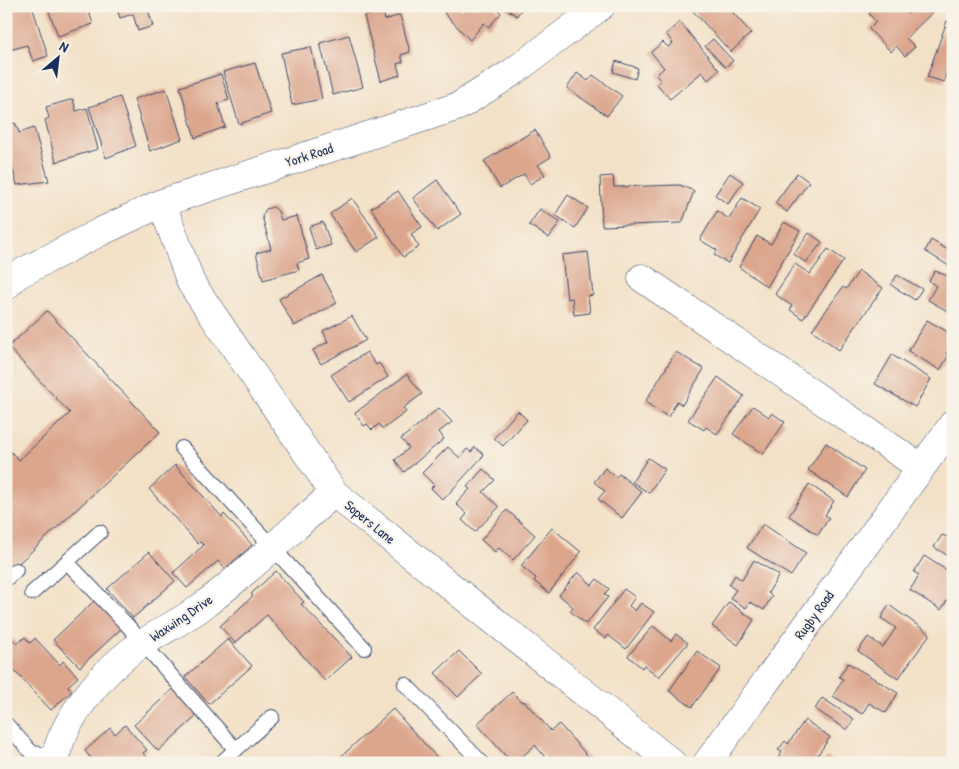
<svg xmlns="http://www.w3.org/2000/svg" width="959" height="769" font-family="'Patrick Hand',sans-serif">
	<rect width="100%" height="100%" fill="#f7f3e8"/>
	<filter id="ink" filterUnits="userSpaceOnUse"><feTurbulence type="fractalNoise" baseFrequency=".02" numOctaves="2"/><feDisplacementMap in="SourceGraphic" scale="10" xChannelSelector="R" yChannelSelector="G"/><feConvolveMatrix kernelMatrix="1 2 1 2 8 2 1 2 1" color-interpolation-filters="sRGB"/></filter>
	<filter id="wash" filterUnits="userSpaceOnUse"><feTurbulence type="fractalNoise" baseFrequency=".0096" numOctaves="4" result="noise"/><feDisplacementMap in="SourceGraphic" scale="20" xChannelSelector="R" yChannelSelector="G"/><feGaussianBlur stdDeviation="1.12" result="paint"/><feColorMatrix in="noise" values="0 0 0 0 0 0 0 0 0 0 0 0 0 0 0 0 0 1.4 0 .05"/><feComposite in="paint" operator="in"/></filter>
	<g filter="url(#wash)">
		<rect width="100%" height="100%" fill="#f3e1c7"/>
		<g id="blocks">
			<!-- building -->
			<path fill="#dca68d" d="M7,6h25l16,50 -15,5 -6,-16 -17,5 -4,-10v-21l5,-2z
				M47,6h40l6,18 -35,12z
				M116,6h31l6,20 -15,5 -5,-17 -13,4z
				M450,6h8l4,4 3,-4h29l7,7 -12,14 -5,-4 -14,17 -26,-27z
				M502,6h21l-6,10z
				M694,6h33l24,27 -20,19 -40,-43z
				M877,6h23l7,8 9,-8h12l5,6 -27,26 9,9 -10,9 -9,-10 -5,6 -22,-23 7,-7 -7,-8z
				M383,11l2,9 15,-5 10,37 -9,3 2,7 -6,2 3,11 -19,6 -17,-65z
				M947,21l6,2v53l-7,-2 -2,8 -17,-5z
				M680,22l39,48 -11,10 -6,-8 -32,27 -13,-15 4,-3 -5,-6 8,-7 -13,-16 12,-10 5,5 5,-4 -7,-9z
				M349,35l14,52 -30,8 -13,-52z
				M713,39l20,22 -8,6 -20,-21z
				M311,47l11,52 -30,6 -11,-52z
				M616,61l22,7 -3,11 -22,-7z
				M255,63l16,50 -32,11 -16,-52z
				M577,73l11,8 5,-6 29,21 -15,20 -40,-28z
				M221,74l8,26 -11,3 7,24 -30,11 -15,-51z
				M166,89l16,50 -32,12 -16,-52z
				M120,97l16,49 -30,12 -17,-51z
				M73,99l3,12 11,-3 11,41 -42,13 -11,-42 4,-2 -3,-11z
				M6,121l10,3 3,9 15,-5 15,53 -32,4 -11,-40z
				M535,130l16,27 -13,8 7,10 -15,9 -6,-10 -24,14 -16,-27z
				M730,173l13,9 -15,22 -13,-9z
				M797,173l12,9 -22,30 -12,-9z
				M613,176l1,11 66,-2 14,6 -12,32 -80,3 -2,-49z
				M437,180l24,34 -24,17 -24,-33z
				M398,191l24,36 -11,7 8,13 -16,10 -32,-49z
				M568,195l20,13 -13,20 -20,-13z
				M352,198l27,39 -23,15 -26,-38z
				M742,198l18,11 -32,54 -14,-8 3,-5 -17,-10 17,-29 12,8z
				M273,207l5,4 3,9 16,-4 12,43 -12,4 2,7 -36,10 -7,-27 15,-4 -9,-33 4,-7z
				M540,209l20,13 -11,16 -20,-13z
				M323,222l8,23 -15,5 -7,-23z
				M784,222l16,9 -33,56 -28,-20 18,-31 14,8z
				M809,233l13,9 -16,21 -12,-9z
				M931,240l22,13v8l-4,5 -24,-15z
				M828,249l16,11 -41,59 -13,-9 2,-4 -17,-12 20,-30 15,10z
				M588,252l5,43 -5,1 2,17 -16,2 -2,-17 -5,1 -5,-44z
				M859,271l24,17 -44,62 -27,-20 31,-43 3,2z
				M935,271l18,7v36l-25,-14 8,-14 -7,-5z
				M322,275l15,28 -43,23 -15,-27z
				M897,275l25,14 -7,11 -24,-15z
				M47,311l113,121 -154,143v-128l13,13 51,-47 -62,-66z
				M352,316l14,24 -45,24 -8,-14 15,-8 -5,-11z
				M927,320l26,15v8l-7,11 3,1 -9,15 -32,-19z
				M367,352l9,13 3,-2 9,14 -39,25 -18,-27z
				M676,352l28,17 -22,36 -5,-4 -9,16 -23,-15z
				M892,355l39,24 -16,28 -40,-23z
				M407,374l15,20 -19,14 3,4 -23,17 -4,-5 -7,6 -5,-6 -3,2 -9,-13z
				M718,377l26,19 -27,38 -11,-7 -2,3 -16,-10z
				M753,406l16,11 3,-4 13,9 -22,32 -30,-20z
				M439,408l13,14 -13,10 5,7 -40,33 -9,-12 14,-12 -8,-9z
				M518,411l9,9 -24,26 -9,-8z
				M826,443l39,27 -17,27 -40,-27z
				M448,447l12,11 7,-9 4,3 4,-5 9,8 -41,45 -12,-12 3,-3 -12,-12z
				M648,458l17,11 -16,24 -17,-11z
				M175,465l47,52 2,-3 28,31 -27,24 -7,-8 -31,27 -14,-15 31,-28 -4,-3 -2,2 -49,-55z
				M605,468l11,9 3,-3 23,18 -20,26 -24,-19 7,-8 -11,-9z
				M483,469l12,11 -12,12 16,15 -24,25 -13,-12 5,-6 -11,-10 14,-15 -3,-2z
				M809,484l25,17 -9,14 4,3 -11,17 -29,-19z
				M507,510l28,25 -22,25 -14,-12 -4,4 -14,-12z
				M763,524l43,29 -15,23 -44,-28z
				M953,527v32l-19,-12 8,-12 5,2z
				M552,528l29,24 -32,41 -15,-12 2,-3 -15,-12z
				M149,552l26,29 -42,37 -26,-29z
				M924,556l29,18v17l-12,19 -31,-20 9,-15 -5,-3z
				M754,560l25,15 -11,18 4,3 -8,14 -14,-8 -4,6 -16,-10 6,-8 -7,-5 6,-10 7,5z
				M276,571l28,31 -3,2 51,53 -27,24 -58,-66 -32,28 -15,-17 33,-30 -2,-2z
				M578,572l14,13 5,-6 12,10 -5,5 4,3 -22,27 -16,-13 3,-4 -14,-12z
				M624,589l11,8 -6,9 6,5 6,-8 13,9 -28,37 -18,-14 -2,4 -13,-9z
				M95,600l27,28 -42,39 -27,-27z
				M729,602l25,18 -16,25 -26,-19z
				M889,605l41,29 -32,45 -40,-28 10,-14 15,10 13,-19 -15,-10z
				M653,626l18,15 5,-7 12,9 -29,34 -15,-12 -2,3 -14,-12z
				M6,631l11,13 8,-7 5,6 5,-5 25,27 3,-4 15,16 -10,9 4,5 -21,19 -45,-48z
				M228,639l24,27 -43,38 -24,-27z
				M459,651l23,23 -24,23 -23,-24z
				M697,651l24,17 -29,39 -23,-16z
				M848,663l50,30 -12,20 -17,-10 -7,11 -29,-18 10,-17 -4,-2z
				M174,688l24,27 -40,36 -24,-26z
				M512,692l11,11 1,-2 27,30 8,-7 35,39h-44l-15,-18 -20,18h-3l-35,-39z
				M822,698l32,21 -7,11 -32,-21z
				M393,709l49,54h-108z
				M805,720l25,17 -15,22 5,4h-45l7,-11 -4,-2 7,-9 3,3z
				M125,725l22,25 -4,3 9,10h-57l-10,-12 25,-23 5,6z
				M827,757l8,6h-12z"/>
		</g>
	</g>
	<g filter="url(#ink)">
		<use href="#blocks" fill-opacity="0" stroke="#3b4a6e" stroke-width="1"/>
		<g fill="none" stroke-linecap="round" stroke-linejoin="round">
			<!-- lane casing -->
			<g stroke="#3b4a6e" stroke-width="16">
				<path id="lane" d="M182,448l182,200
					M67,562l61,64 108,124
					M6,579l10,-9
					M32,593l68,-61
					M405,684l77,79
					M6,724l26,29 24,3
					M221,763l51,-46"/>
			</g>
			<!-- street casing -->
			<g stroke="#3b4a6e" stroke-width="29">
				<path id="street" d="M162,203l29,80 143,210 338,270
					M642,278l278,189
					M6,286l11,-11 83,-43 62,-29 297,-97 54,-34 88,-66
					M54,763c8,-44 50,-94 86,-118 21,-14 44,-25 64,-40 46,-35 87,-75 130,-112
					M707,763l246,-339"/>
			</g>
			<!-- lane -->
			<use href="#lane" stroke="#fff" stroke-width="14"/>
			<!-- street -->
			<use href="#street" stroke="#fff" stroke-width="28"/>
		</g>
	</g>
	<g text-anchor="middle" stroke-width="4" stroke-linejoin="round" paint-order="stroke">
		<!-- street labels -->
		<g font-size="14" fill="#1b2f5e" stroke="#f7f3e8">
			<text transform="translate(309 155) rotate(-18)" y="5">York Road</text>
			<text transform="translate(370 522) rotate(39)" y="5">Sopers Lane</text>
			<text transform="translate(814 615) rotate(-54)" y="5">Rugby Road</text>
			<text transform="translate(181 618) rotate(-34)" y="5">Waxwing Drive</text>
		</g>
	</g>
	<!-- margin -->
	<rect width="959" height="769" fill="none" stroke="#f7f3e8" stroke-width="25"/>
	<!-- north arrow -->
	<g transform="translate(58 58) rotate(28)" stroke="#f7f3e8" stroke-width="4" paint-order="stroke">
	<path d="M0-4L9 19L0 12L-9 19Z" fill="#1b2f5e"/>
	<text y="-8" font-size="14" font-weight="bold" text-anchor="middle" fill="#1b2f5e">N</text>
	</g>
</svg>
